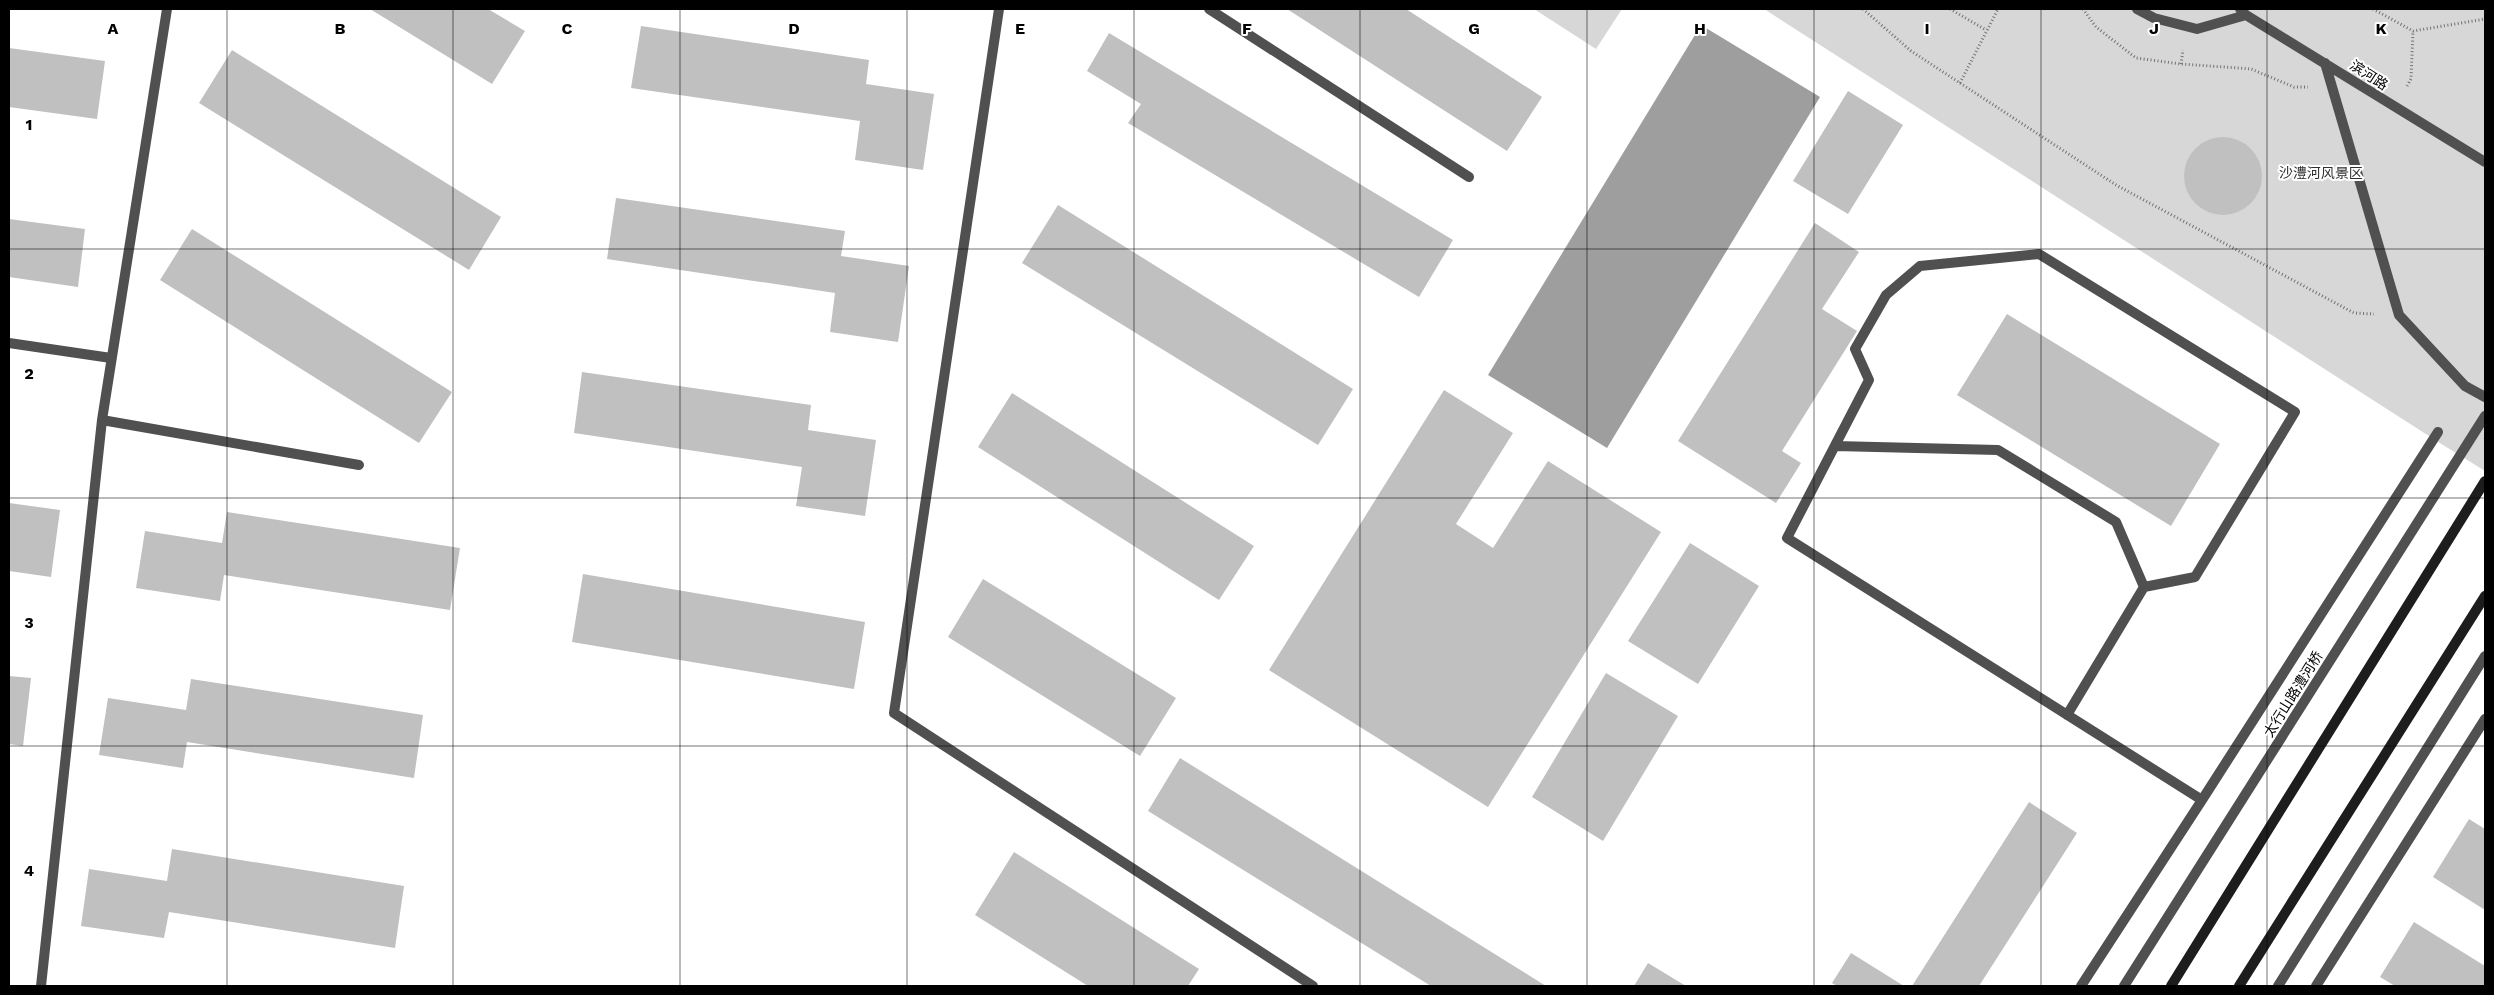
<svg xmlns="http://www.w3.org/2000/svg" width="2494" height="995" font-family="'Work Sans','Noto Sans SC',sans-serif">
	<rect width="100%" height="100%" fill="#fff"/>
	<!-- green -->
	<path fill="#d7d7d7" d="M1534,9h88l-26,40z
		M1764,9h721v462l-42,-26z"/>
	<!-- water -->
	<path fill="#9e9e9e" d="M1701,25l119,72 -213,351 -119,-73z"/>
	<!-- building -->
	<path fill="#c0c0c0" d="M370,9h118l37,22 -33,53z
		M1287,9h119l136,88 -35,54z
		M641,26l228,34 -3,24 68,10 -11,76 -68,-10 5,-39 -229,-33z
		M1109,33l344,207 -34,57 -291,-174 13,-19 -54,-33z
		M9,48l96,13 -8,58 -88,-12z
		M232,50l269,167 -32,53 -270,-167z
		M1848,91l55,34 -55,89 -55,-33z
		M2184 176a39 39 0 1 1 78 0a39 39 0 1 1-78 0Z
		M616,198l229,33 -4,25 68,10 -11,76 -68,-10 5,-39 -228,-34z
		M1058,205l295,184 -35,56 -296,-182z
		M9,219l76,10 -7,58 -69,-10z
		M1815,223l44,29 -37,57 35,22 -75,120 19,12 -25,40 -98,-62z
		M192,229l260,163 -33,51 -259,-163z
		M2007,314l213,130 -49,82 -214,-131z
		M582,372l229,33 -3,25 68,10 -11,76 -69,-10 6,-39 -228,-34z
		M1444,390l69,43 -57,91 37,24 55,-87 113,71 -173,275 -219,-137z
		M1012,393l242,153 -35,54 -241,-153z
		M9,503l51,7 -9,67 -42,-6z
		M227,512l233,36 -10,62 -226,-35 -4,26 -84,-13 9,-57 77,12z
		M1690,543l69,43 -61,98 -70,-43z
		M583,574l282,48 -11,67 -282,-47z
		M983,579l193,119 -36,58 -192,-119z
		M1606,673l72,43 -75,125 -71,-44z
		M9,676l22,2 -8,68 -14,-2z
		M191,679l232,36 -9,63 -227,-36 -4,26 -84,-13 9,-57 78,12z
		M1180,758l366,228h-115l-283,-175z
		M2029,802l48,31 -98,153h-67z
		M2469,819l16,10v81l-52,-33z
		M172,849l232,37 -9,62 -226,-36 -5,26 -83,-12 8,-57 78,12z
		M1014,852l185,117 -11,17h-100l-113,-71z
		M2414,922l71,44v20h-90l-15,-9z
		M1851,953l53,33h-67l-5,-3z
		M1648,963l38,23h-52z"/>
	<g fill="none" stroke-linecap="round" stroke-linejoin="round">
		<!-- path -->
		<path stroke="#727272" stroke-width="3" stroke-dasharray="1 2.5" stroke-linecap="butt" d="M1863,9l48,42 205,134 238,128 20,1
			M1950,9l36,21
			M2083,9l13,18 40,31 45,6 70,5 43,18h14
			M2373,9l40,22 72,-12
			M2181,64l2,-14
			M1960,83l38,-74
			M2407,86l4,-7 2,-48"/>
		<!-- street -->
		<path stroke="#505050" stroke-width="10" d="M999,9l-105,704 419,273
			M1209,9l260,168
			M2137,9l17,9 43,11 49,-14
			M2240,9l6,6 239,147
			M2325,63l74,252 66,71 20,11
			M9,343l102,15
			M102,420l257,45
			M1835,446l163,4 118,72 28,65 -77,128
			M2202,800l236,-368
			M41,986l61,-566 65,-411
			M2081,986l121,-186 -415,-262 82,-158 -14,-31 31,-54 34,-29 119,-12 256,158 -100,165 -51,10
			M2124,986l361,-570
			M2278,986l207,-330
			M2316,986l169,-267"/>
		<!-- secondary -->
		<path stroke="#1d1d1d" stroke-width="10" d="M2171,986l314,-505
			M2239,986l246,-390"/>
	</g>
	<!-- grid -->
	<path fill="none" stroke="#000" stroke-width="1" stroke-opacity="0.55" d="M227,9v977M453,9v977M680,9v977M907,9v977M1134,9v977M1360,9v977M1587,9v977M1814,9v977M2041,9v977M2267,9v977M9,249h2476M9,498h2476M9,746h2476"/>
	<g text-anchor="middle" stroke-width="4" stroke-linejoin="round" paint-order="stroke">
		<!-- street labels -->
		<g font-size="14" fill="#000" stroke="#fff">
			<text transform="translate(2369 75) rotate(33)" y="5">滨河路</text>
			<text transform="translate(2293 694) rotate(-58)" y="5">太行山路澧河桥</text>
		</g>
		<!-- park labels -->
		<g font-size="14" fill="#2e2e2e" stroke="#fff">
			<text x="2321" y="178">沙澧河风景区</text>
		</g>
	</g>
	<g font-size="16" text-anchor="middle" font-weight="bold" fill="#000" stroke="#fff" stroke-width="4" stroke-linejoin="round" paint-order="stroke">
		<text x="113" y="34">A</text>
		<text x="340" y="34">B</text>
		<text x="567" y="34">C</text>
		<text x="794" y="34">D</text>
		<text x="1020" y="34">E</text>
		<text x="1247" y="34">F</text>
		<text x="1474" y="34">G</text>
		<text x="1700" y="34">H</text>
		<text x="1927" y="34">I</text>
		<text x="2154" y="34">J</text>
		<text x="2381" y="34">K</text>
		<text x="29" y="130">1</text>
		<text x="29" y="379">2</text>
		<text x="29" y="628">3</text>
		<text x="29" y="876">4</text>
	</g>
	<!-- border -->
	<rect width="2494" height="995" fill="none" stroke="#000000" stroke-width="20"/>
</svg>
